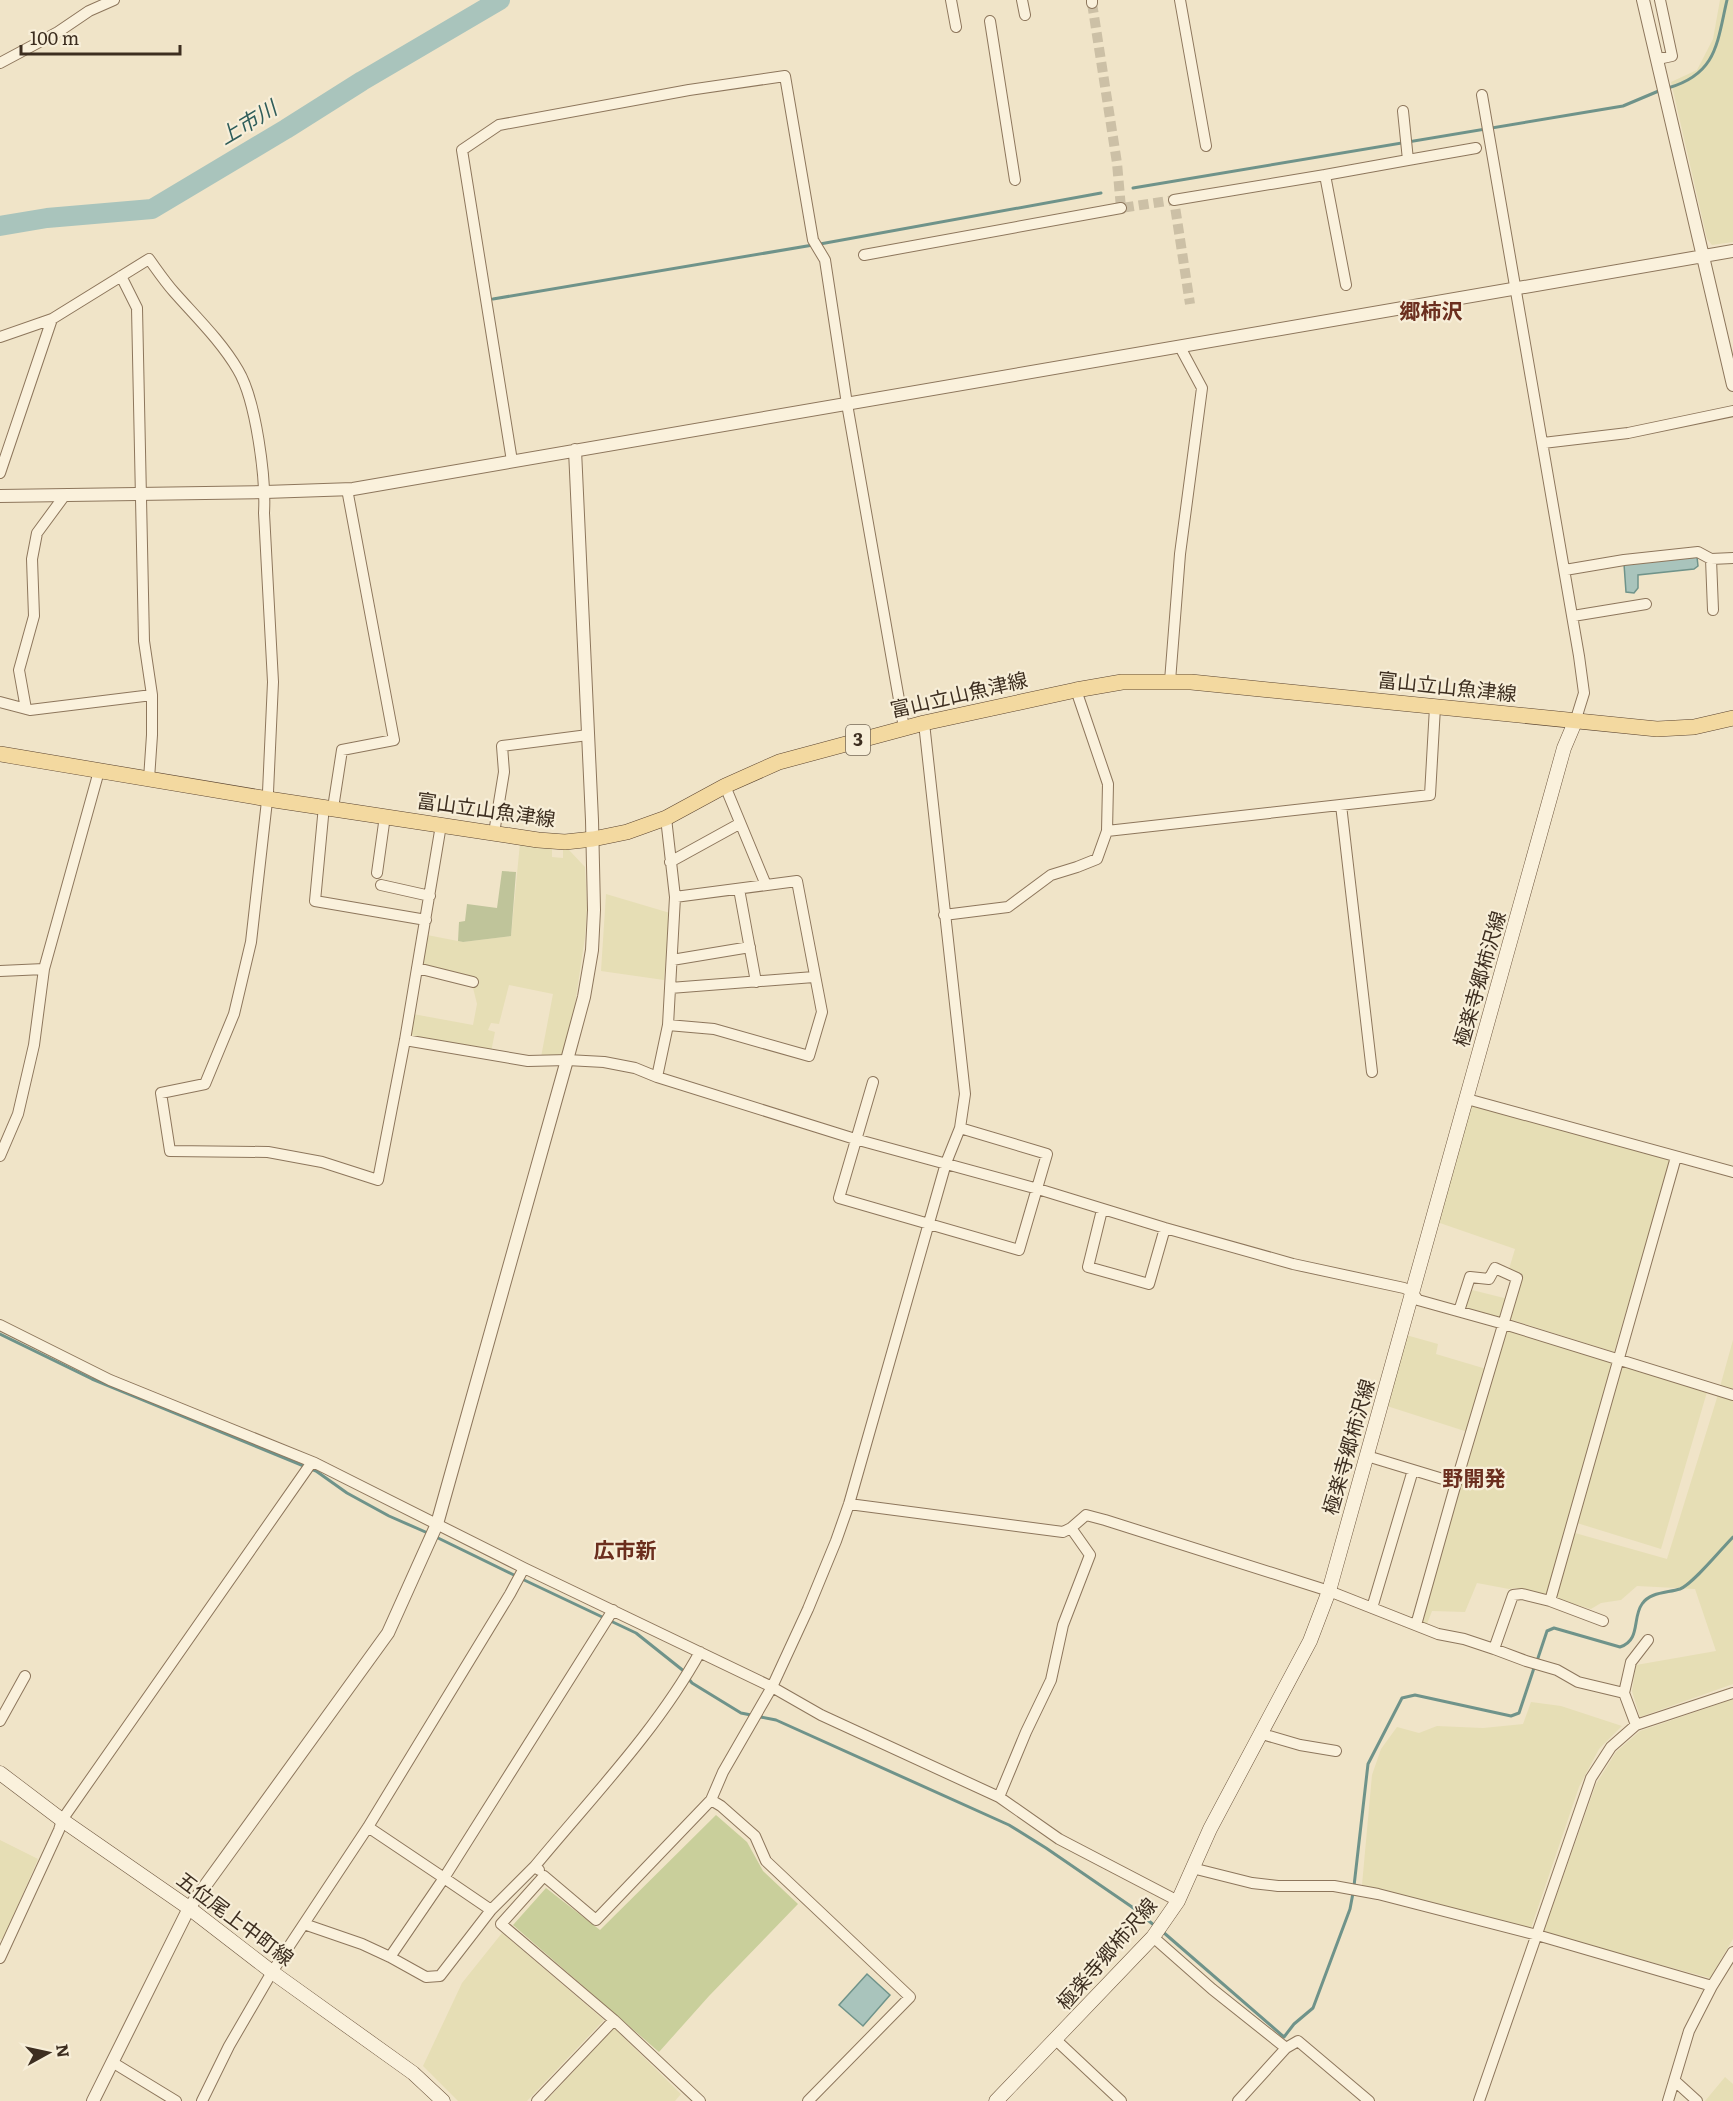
<svg xmlns="http://www.w3.org/2000/svg" width="1733" height="2101" font-family="Literata,'Noto Sans JP',serif">
	<rect width="100%" height="100%" fill="#f0e4c8"/>
	<!-- farmland -->
	<path fill="#e6deb5" d="M1720,0h13v242l-21,3 -5,-6 -36,-157 26,-12 16,-31z
		M520,843l32,6v8l11,1v-9l6,1 16,17 2,40 -2,30 -11,74 -12,43 -21,3 12,-63 -44,-9 -10,39 -8,-1 -3,7 7,2 -4,20 -82,-17 4,-21 60,11 4,-21 -4,-16 3,-10 -55,-12 6,-31 36,7 48,-6z
		M606,894l64,19 -6,67 -63,-9z
		M1471,1104l200,55 -57,193 -105,-33 12,-46 -12,-4 6,-20 -78,-27z
		M1472,1290l36,9 -5,20 -38,-9z
		M1508,1330l104,33 -64,234 -32,-9 -7,1 -32,-6 -12,29 -33,-1 -5,13 -6,-1 53,-189 -87,-28 19,-71 32,9 -2,10 57,17z
		M1733,1340v344l-93,33 -8,-26 4,-26 80,-14 -21,-62 -58,-3 -16,14 -20,3 -10,6 -35,-10 19,-66 92,26 49,-158z
		M1622,1366l85,26 -46,157 -84,-26z
		M1733,1699v240l-23,39 -167,-45 53,-149 20,-32 24,-21z
		M1531,1702l30,4 61,20 -23,23 -20,38 -48,141 -169,-43 10,-110 9,-26 16,-22 22,6 18,-7 46,2 40,-4z
		M0,1840l38,19 -35,81 -3,-1z
		M502,1933l102,87 -77,81h-69l-35,-35 39,-83z
		M614,2028l67,66 -6,7h-129z
		M1725,2077l8,7v17h-28z"/>
	<!-- green -->
	<path fill="#c9cf9b" d="M716,1815l31,27 16,29 35,33 -89,92 -50,56 -146,-127 33,-37 54,42z"/>
	<!-- cemetery -->
	<path fill="#bfc49a" d="M502,871l14,1 -5,64 -48,6 -5,-1 1,-19 6,-1 2,-17 30,4z"/>
	<!-- water -->
	<path fill="#a9c4bc" stroke="#6f938a" stroke-width="1.5" d="M1697,557l1,9 -4,3 -56,6v13l-4,5 -8,-1 -2,-28z
		M867,1974l23,21 -27,31 -24,-21z"/>
	<g fill="none" stroke-linecap="round" stroke-linejoin="round">
		<!-- stream -->
		<path stroke="#6f938a" stroke-width="3" d="M1668,88c49,-14 49,-45 59,-88
			M1133,188l490,-82 38,-16
			M820,244l281,-51
			M493,299l320,-54
			M0,1334l92,45 224,92 31,22 42,23 41,18
			M436,1537l80,39
			M522,1579l114,54 49,39
			M1537,1661l10,-30 7,-3 66,19c21,-7 12,-29 22,-43 8,-12 25,-11 38,-15 13,-5 42,-41 53,-52
			M688,1678l4,5 49,30 35,7 233,105 37,23 86,59 23,19
			M1354,1886l14,-122 34,-66 13,-3 96,21 8,-3 15,-45
			M1163,1932l121,105 10,-13 19,-16 37,-99 3,-16"/>
		<!-- river -->
		<path stroke="#a9c4bc" stroke-width="20" d="M0,226l47,-8 105,-9 134,-80 76,-48 138,-81"/>
		<!-- minor-tunnel -->
		<path stroke="#ccc0a6" stroke-width="10" stroke-dasharray="10 5" stroke-linecap="butt" d="M1092,3l25,160 4,45 53,-8 16,104"/>
		<!-- minor casing -->
		<g stroke="#8d765c" stroke-width="12">
			<path id="minor" d="M951,0l5,27
				M1022,0l3,15
				M1092,0v3
				M1180,0l26,146
				M990,21l25,159
				M1658,59l14,-3 -12,-56
				M0,63l58,-31 31,-21 25,-11
				M1482,95l97,561 5,37 -9,29
				M1403,111l5,49 68,-12
				M1174,200l151,-25
				M864,255l257,-47
				M1346,285l-21,-110 83,-15
				M0,337l52,-18 97,-60c8,11 16,23 25,33 22,25 47,49 64,78 18,30 28,108 26,143l9,169 -5,110 -17,150 -17,72 -29,70 -44,9 9,58 98,1 54,10 56,18 27,-140 36,-215
				M1543,443l85,-10 105,-22
				M512,461l-50,-311 37,-25 190,-35 96,-14 28,164 12,20 22,144 57,324
				M0,473l52,-154
				M1711,559l2,51
				M1565,570l59,-10 74,-8 13,7 22,-1
				M1573,616l73,-12
				M1170,681l10,-127 22,-166 -22,-41
				M0,702l30,8 122,-15 -8,-54 -7,-333 -16,-32
				M26,709l-7,-39 15,-54 -2,-57 5,-26 28,-38
				M149,779l3,-44v-40
				M725,786l41,99
				M1341,805l31,267
				M324,806l-9,95 111,19
				M333,808l9,-58 52,-10 -47,-251
				M1107,831l323,-36 5,-88
				M494,833l10,-61 -2,-26 86,-11
				M670,862l69,-38
				M377,873l8,-57
				M381,885l49,11
				M739,889l17,93
				M944,915l64,-8 43,-32 26,-8 20,-8 10,-28 1,-47 -32,-94
				M672,960l78,-13
				M417,968l56,14
				M0,971l44,-2
				M670,988l144,-11
				M668,1025l46,4 95,27 13,-44 -25,-131 -122,16
				M405,1040l123,21 39,-1 37,2 31,6 22,9 198,62 183,50 127,39 128,36 111,24 8,4 6,8 86,24 229,71
				M657,1077l11,-52 7,-128 -9,-79
				M873,1082l-34,116 180,52 28,-96 -87,-26
				M1467,1099l266,73
				M0,1156l18,-42 16,-69 10,-76 55,-198
				M1102,1210l-14,57 61,17 16,-56
				M0,1325l110,55 205,83 209,105 248,119 49,28 178,82 60,42 119,62
				M1367,1456l89,27 -40,142
				M1456,1483l61,-205 -22,-10 -6,11 -19,-2 -11,34
				M849,1504l214,28 8,-4 19,27 -27,70 -12,55 -25,52 -27,65
				M1071,1528l15,-13 19,5 224,71 109,43 26,5 30,10 19,-54 9,-1 28,7 126,-444
				M1550,1601l53,20
				M1372,1608l41,-138
				M1494,1649l32,12 31,9 21,12 46,11
				M0,1721l25,-45
				M1636,1725l-12,-32 7,-31 17,-22
				M1262,1734l38,11 36,6
				M711,1800l10,6 34,30 11,25 144,136 -102,104
				M368,1827l76,51 169,-268
				M535,1866c57,-69 122,-136 165,-214
				M1192,1868l60,15 26,3h56l44,8 159,41 175,51
				M444,1878l47,32 -51,66 -14,1 -36,-20z
				M491,1910l44,-44 4,4
				M304,1924l58,20 28,13
				M1153,1937l59,52 74,59 12,-7 71,60
				M0,1958l59,-128 3,-10 250,-358
				M1056,2040l65,61
				M112,2062l64,39
				M1675,2081l22,20
				M202,2101l27,-55 43,-74 96,-145 142,-233 14,-26
				M537,2101l77,-81
				M700,2101l-86,-81 -113,-96 43,-48 52,44 115,-120 12,-28 49,-85 36,-78 28,-68 13,-37 97,-341 14,-35 5,-34 -41,-371
				M1238,2101l48,-53
				M1479,2101l112,-323 20,-31 25,-22 97,-32
				M1668,2101l21,-70 23,-45 21,-34"/>
		</g>
		<!-- tertiary casing -->
		<g stroke="#8d765c" stroke-width="14">
			<path id="tertiary" d="M1643,0l90,385
				M0,496l265,-4 88,-3 1380,-238
				M93,2101l96,-193 199,-275 49,-109 130,-464 17,-63 8,-47 2,-40 -2,-90 -17,-370"/>
		</g>
		<!-- secondary casing -->
		<g stroke="#6f573f" stroke-width="15">
			<path id="secondary" d="M0,1773l62,47 127,88 83,64 141,101 30,28
				M996,2101l157,-164 25,-36 32,-72 100,-188 19,-50 235,-843 11,-26"/>
		</g>
		<!-- primary casing -->
		<g stroke="#5b4430" stroke-width="16">
			<path id="primary" d="M0,754l268,45 270,41 27,2 28,-3 34,-7 39,-14 59,-32 54,-24 145,-39 152,-33 46,-8h69l466,47 37,-2 39,-9"/>
		</g>
		<!-- minor -->
		<use href="#minor" stroke="#faf1dc" stroke-width="10"/>
		<!-- tertiary -->
		<use href="#tertiary" stroke="#faf1dc" stroke-width="12"/>
		<!-- secondary -->
		<use href="#secondary" stroke="#faf1dc" stroke-width="14"/>
		<!-- primary -->
		<use href="#primary" stroke="#f3d9a0" stroke-width="15"/>
	</g>
	<g text-anchor="middle" stroke-width="4.5" stroke-linejoin="round" paint-order="stroke">
		<!-- shield labels -->
		<rect fill="#f7eed8" stroke="#756857" stroke-width="1.5" x="846" y="725" width="24" height="30" rx="4.5"/>
		<g font-size="18" font-weight="bold" fill="#3d2e20">
			<text x="858" y="746">3</text>
		</g>
		<!-- street labels -->
		<g font-size="20" fill="#3d2e20" stroke="#f7eed8">
			<text transform="translate(1447 687) rotate(6)" y="7">富山立山魚津線</text>
			<text transform="translate(959 695) rotate(-13)" y="7">富山立山魚津線</text>
			<text transform="translate(486 810) rotate(8)" y="7">富山立山魚津線</text>
			<text transform="translate(1480 979) rotate(-74)" y="7">極楽寺郷柿沢線</text>
			<text transform="translate(1349 1447) rotate(-74)" y="7">極楽寺郷柿沢線</text>
			<text transform="translate(235 1919) rotate(37)" y="7">五位尾上中町線</text>
			<text transform="translate(1107 1954) rotate(-49)" y="7">極楽寺郷柿沢線</text>
		</g>
		<!-- water labels -->
		<g font-size="21" font-style="italic" fill="#2f5d5a" stroke="#f7eed8">
			<text transform="translate(248 123) rotate(-31)" y="7">上市川</text>
		</g>
		<!-- neighbourhood labels -->
		<g font-size="21" font-weight="bold" fill="#6b2e1e" stroke="#f7eed8">
			<text x="1431" y="319">郷柿沢</text>
			<text x="1474" y="1486">野開発</text>
			<text x="625" y="1558">広市新</text>
		</g>
	</g>
	<!-- north arrow -->
	<g transform="translate(48 2053) rotate(82)" stroke="#f7eed8" stroke-width="4.5" paint-order="stroke">
	<path d="M0-4.5L10 22L0 15L-10 22Z" fill="#3d2e20"/>
	<text y="-9" font-size="16" font-weight="bold" text-anchor="middle" fill="#3d2e20">N</text>
	</g>
	<!-- scale -->
	<path d="M21 45v9h159v-9" fill="none" stroke="#3d2e20" stroke-width="3"/>
	<text x="30" y="45" font-size="18" fill="#3d2e20" stroke="#f7eed8" stroke-width="4.5" paint-order="stroke">100 m</text>
</svg>
